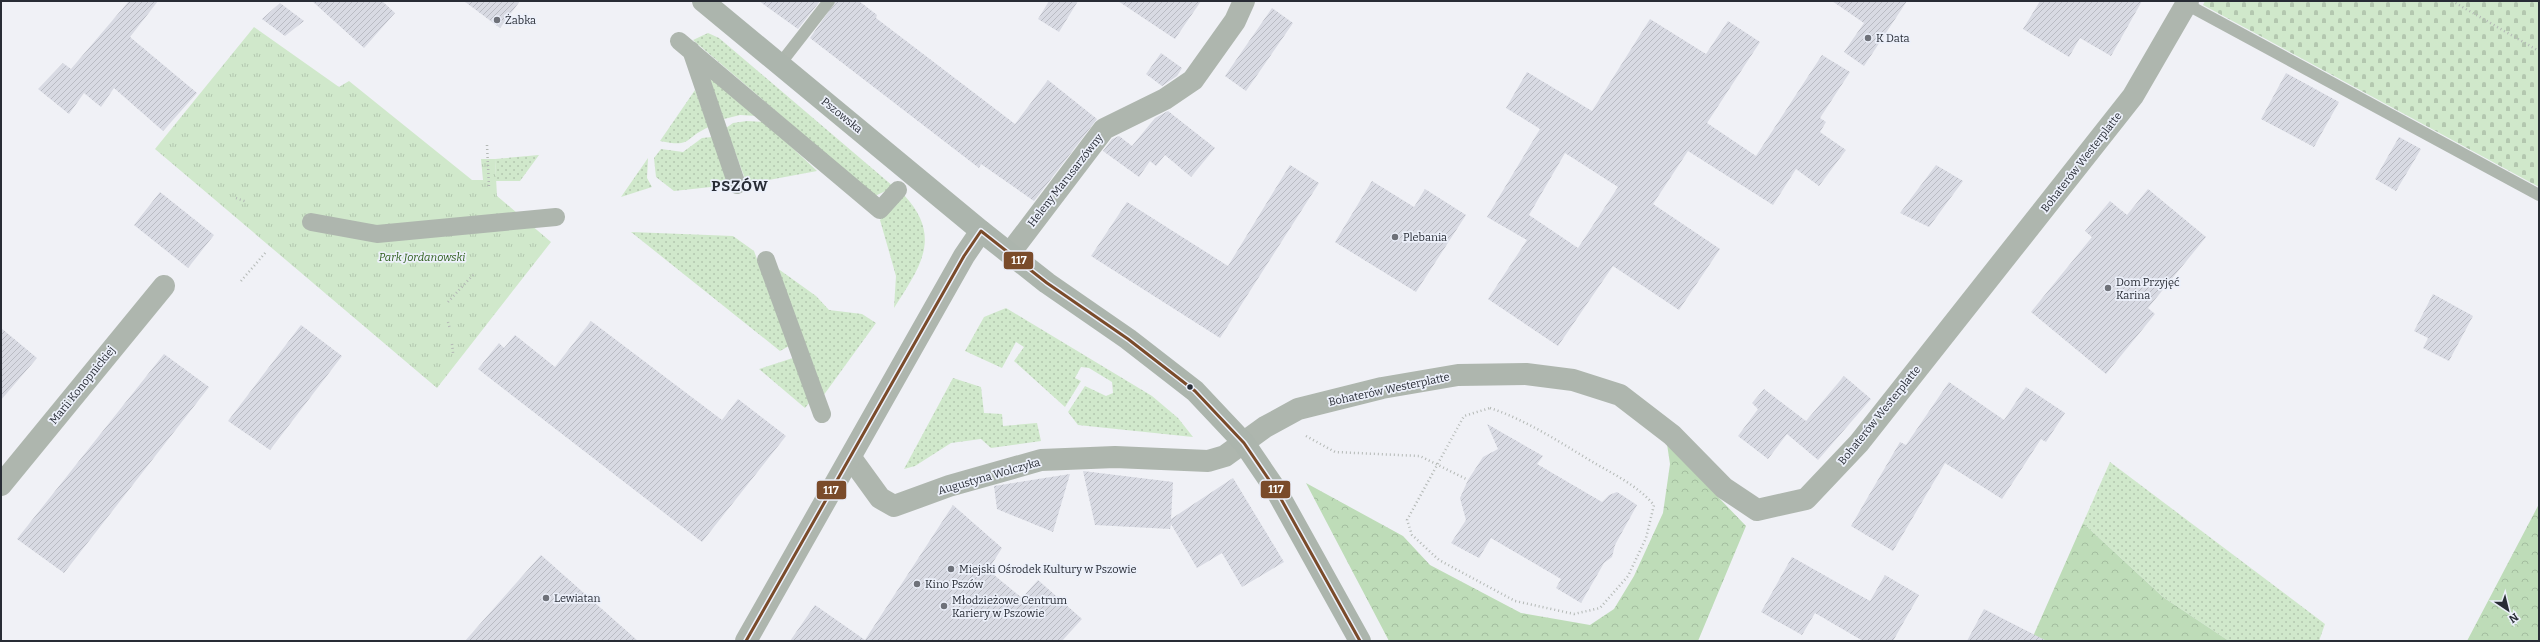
<svg xmlns="http://www.w3.org/2000/svg" width="2540" height="642" font-family="Bitter,serif">
	<defs>
		<pattern id="grass-dots" width="8" height="8" patternUnits="userSpaceOnUse"><rect width="8" height="8" fill="#d0e8cb"/><path d="M2 2h.1M6 6h.1" fill="none" stroke="#b3c7af" stroke-width="1.8" stroke-linecap="round"/></pattern>
		<pattern id="forest-crowns" width="20" height="18" patternUnits="userSpaceOnUse"><rect width="20" height="18" fill="#bedcb8"/><path d="M2 6a3 3 0 1 1 6 0M12 15a3 3 0 1 1 6 0" fill="none" stroke="#a3bd9f"/></pattern>
		<pattern id="cemetery-stones" width="16" height="16" patternUnits="userSpaceOnUse"><rect width="16" height="16" fill="#d0e8cb"/><path d="M2 7V4a2 2 0 0 1 4 0v3zM10 15v-3a2 2 0 0 1 4 0v3z" fill="#b3c7af"/></pattern>
		<pattern id="park-tufts" width="24" height="20" patternUnits="userSpaceOnUse"><rect width="24" height="20" fill="#d0e8cb"/><path d="M3 7l-1-3M5 7V3M7 7l1-3M15 17l-1-3M17 17v-4M19 17l1-3" fill="none" stroke="#b3c7af"/></pattern>
		<pattern id="building-hatch" width="6" height="6" patternUnits="userSpaceOnUse"><rect width="6" height="6" fill="#d8dae3"/><path d="M-1 1l2-2M0 6l6-6M5 7l2-2" fill="none" stroke="#b9bbc3"/></pattern>
	</defs>
	<rect width="100%" height="100%" fill="#f0f1f6"/>
	<!-- grass -->
	<path fill="url(#grass-dots)" d="M708,33l11,5 175,149 -19,9 -182,-156z
		M705,69l53,47 -18,-1 -16,4z
		M695,90l14,37c-26,11 -16,21 -49,14z
		M747,121l18,1 52,49 -70,13 -21,-56 7,-5z
		M712,137l17,48 -55,6 -18,-14 -2,-19 7,-9 22,3 19,-14z
		M539,155l-19,26h-24l-1,-22z
		M648,158l-1,20 5,9 -31,10z
		M904,195c39,42 16,72 -10,113l2,-32 -16,-56z
		M631,232l102,4 21,15 35,95 -9,5z
		M777,268l39,28 13,14 33,4 14,9 -53,73z
		M1006,308l146,88 26,22 15,19 -115,-12 -10,-13 17,-26 21,10 7,-3 -1,-11 -23,-14 -8,-1 -6,11 6,3 -16,26 -51,-46 10,-14 -8,-5 -14,26 -37,-17 19,-34z
		M793,358l16,45 -4,5 -46,-39z
		M953,378l28,9 3,26 18,1 1,12 34,-3 4,18 -50,7 -10,-9 -30,4 -36,23 -11,3z
		M2110,462l215,162 -6,17h-90l-66,-44 -80,-74z"/>
	<!-- forest -->
	<path fill="url(#forest-crowns)" d="M1667,444l79,82 -48,115h-309l-83,-158 97,53 27,29 91,48 69,12 24,-16 20,-33 29,-63 7,-49z
		M2539,504v137h-72z
		M2083,523l80,74 66,44h-198z"/>
	<!-- cemetery -->
	<path fill="url(#cemetery-stones)" d="M2205,1h334v186l-336,-182z"/>
	<!-- park -->
	<path fill="url(#park-tufts)" d="M254,27l85,60 10,-6 123,99h11l-2,-21h14l2,37 54,46 -114,146 -282,-239z"/>
	<!-- building -->
	<path fill="url(#building-hatch)" fill-rule="evenodd" d="M129,1h29l-28,36 67,56 -34,38 -49,-43 -13,19 -17,-14 -15,21 -31,-25 25,-26 8,6z
		M312,1h70l13,12 -31,35z
		M464,1h56l-20,27z
		M759,1h61l-22,28z
		M836,1h23l18,14 -1,3 139,106 33,-44 49,39 -63,82 -53,-37 -2,4 -169,-130z
		M1049,1h29l-19,31 -21,-13z
		M1118,1h83l-26,38z
		M1832,1h75l-43,65 -20,-14 20,-29z
		M2040,1h102l-31,55 -31,-18 -11,19 -46,-28z
		M280,3l24,18 -19,15 -23,-17z
		M1272,8l21,15 -47,68 -21,-15z
		M1650,19l56,35 22,-33 32,21 -53,81 49,33 66,-101 28,17 -30,46 6,4 -6,10 26,18 -27,36 -23,-17 -23,36 -85,-54 -35,53 67,45 -41,61 -66,-44 -55,80 -70,-47 39,-59 -40,-23 53,-88 -34,-21 21,-36 65,39zM1565,153l53,34 -40,61 -49,-33z
		M1161,53l21,15 -5,8 -15,10 -16,-12z
		M2286,73l53,29 -25,45 -53,-28z
		M1168,111l47,37 -24,29 -26,-22 -9,11 -6,-5 -11,16 -36,-26 9,-12 7,-3 13,10 23,-28z
		M2399,137l22,12 -25,42 -21,-12z
		M1290,165l29,18 -99,155 -129,-82 36,-54 101,64z
		M1936,165l27,16 -34,46 -29,-14z
		M1372,181l42,26 11,-18 41,26 -50,77 -81,-50z
		M2148,189l58,48 -58,71 7,6 -49,60 -75,-62 61,-75 -7,-6 25,-30 17,14z
		M160,192l54,43 -26,33 -54,-43z
		M2433,294l40,22 -24,45 -26,-13 5,-10 -14,-7z
		M591,321l131,99 16,-21 48,37 -84,106 -224,-173 21,-26 5,5 11,-13 40,32z
		M301,325l41,31 -72,94 -42,-29z
		M1,328l36,30 -36,42z
		M164,354l45,33 -145,186 -47,-34z
		M1844,376l27,23 -53,61 -31,-26 -19,25 -30,-23 20,-27 -6,-6 12,-14 42,32z
		M1949,382l55,38 22,-33 39,26 -19,29 -5,-3 -39,60 -57,-36 -52,88 -42,-25 49,-84 6,3z
		M1487,424l56,32 -6,8 65,38 7,-7 8,-3 20,13 -22,40 -3,12 -8,6 -23,40 -25,-15 5,-9 -70,-41 -12,20 -28,-15 15,-23 -6,-22 8,-18 15,-23 15,-8z
		M1083,471l90,11 -2,37 62,-41 51,84 -42,25 -20,-34 -25,15 -26,-44 -1,5 -75,-4z
		M1070,474l-17,58 -56,-23 -3,-23z
		M953,505l49,43 -14,22 34,28 16,-18 44,39 -20,22h-272l25,-36 50,35z
		M541,555l97,86h-173z
		M1792,557l78,44 15,-26 34,20 -26,46h-30l-48,-28 -13,22 -41,-23z
		M1984,609l63,32h-80z"/>
	<g fill="none" stroke-linecap="round" stroke-linejoin="round">
		<!-- path -->
		<path stroke="#b3b8b5" stroke-width="2.5" stroke-dasharray="1 3" stroke-linecap="butt" d="M2452,1l87,50
			M487,145l2,42
			M236,198l11,4
			M241,281l25,-29
			M448,302l25,-27
			M448,322l2,7
			M452,344l1,9
			M1490,408c36,12 68,33 101,53 22,13 46,24 63,44l-8,33 -18,38 -28,32 -26,6 -59,-13 -76,-41 -27,-25 -5,-15 57,-104z
			M1306,436l29,16 85,4 48,24"/>
		<!-- service -->
		<path stroke="#aeb6ae" stroke-width="12" d="M2186,4l353,191
			M780,64l49,-63"/>
		<!-- pedestrian -->
		<path stroke="#aeb6ae" stroke-width="18" d="M679,41l201,169 18,-20
			M691,50l46,135
			M311,222l66,12 179,-17
			M766,260l56,154"/>
		<!-- minor -->
		<path stroke="#aeb6ae" stroke-width="22" d="M1010,253l94,-124 61,-30 28,-19 42,-59 9,-20
			M851,458l29,40 14,8 55,-20 92,-26 74,-3 93,4 17,-5 40,-29 33,-18 84,-21 76,-13 68,-1 47,6 47,15 52,40 52,53 33,22 49,-11 53,-56 274,-347 55,-95
			M1,485l163,-199"/>
		<!-- tertiary -->
		<path stroke="#aeb6ae" stroke-width="22" d="M746,641l218,-385 17,-25"/>
		<!-- secondary -->
		<path stroke="#acb5ad" stroke-width="22" d="M703,1l278,230 66,52 81,56 67,52 49,52 32,47 84,151"/>
		<!-- bus-1 casing -->
		<g stroke="#ecf0fa" stroke-width="6">
			<path id="bus-1" d="M746,641l218,-385 17,-25 66,52 81,56 67,52 49,52 32,47 84,151"/>
		</g>
		<!-- bus-1 -->
		<use href="#bus-1" stroke="#7a4b2a" stroke-width="3"/>
	</g>
	<!-- markers -->
	<g fill="#6e7179" stroke="#ecf0fa" stroke-width="1.5">
		<circle cx="497" cy="20" r="4"/>
		<circle cx="1868" cy="38" r="4"/>
		<circle cx="1395" cy="237" r="4"/>
		<circle cx="2108" cy="288" r="4"/>
		<circle cx="951" cy="569" r="4"/>
		<circle cx="917" cy="584" r="4"/>
		<circle cx="546" cy="598" r="4"/>
		<circle cx="944" cy="606" r="4"/>
	</g>
	<circle fill="#282c35" stroke="#ecf0fa" stroke-width="1.5" cx="1190" cy="387" r="3.5"/>
	<g text-anchor="middle" stroke-width="3.5" stroke-linejoin="round" paint-order="stroke">
		<!-- poi labels -->
		<g font-size="11" fill="#282c35" stroke="#ecf0fa" text-anchor="start">
			<text x="505" y="24">Żabka</text>
			<text x="1876" y="42">K Data</text>
			<text x="1403" y="241">Plebania</text>
			<text x="2116" y="286">Dom Przyjęć<tspan x="2116" dy="13">Karina</tspan></text>
			<text x="959" y="573">Miejski Ośrodek Kultury w Pszowie</text>
			<text x="925" y="588">Kino Pszów</text>
			<text x="554" y="602">Lewiatan</text>
			<text x="952" y="604">Młodzieżowe Centrum<tspan x="952" dy="13">Kariery w Pszowie</tspan></text>
		</g>
		<!-- street labels -->
		<g font-size="11" fill="#282c35" stroke="#ecf0fa">
			<text transform="translate(842 115) rotate(39)" y="4">Pszowska</text>
			<text transform="translate(2081 162) rotate(-52)" y="4">Bohaterów Westerplatte</text>
			<text transform="translate(1065 180) rotate(-52)" y="4">Heleny Marusarzówny</text>
			<text transform="translate(82 385) rotate(-51)" y="4">Marii Konopnickiej</text>
			<text transform="translate(1389 389) rotate(-12)" y="4">Bohaterów Westerplatte</text>
			<text transform="translate(1879 415) rotate(-51)" y="4">Bohaterów Westerplatte</text>
			<text transform="translate(989 476) rotate(-16)" y="4">Augustyna Wolczyka</text>
		</g>
		<!-- park labels -->
		<g font-size="11" font-style="italic" fill="#2e5f1c" stroke="#ecf0fa">
			<text x="422" y="261">Park Jordanowski</text>
		</g>
		<!-- district labels -->
		<g font-size="15" font-weight="bold" letter-spacing="1" fill="#282c35" stroke="#ecf0fa">
			<text x="740" y="191">PSZÓW</text>
		</g>
	</g>
	<g stroke="#ecf0fa" stroke-width="1.5">
		<rect x="1003" y="251" width="31" height="19" rx="4" fill="#7a4b2a"/>
		<rect x="1260" y="480" width="31" height="19" rx="4" fill="#7a4b2a"/>
		<rect x="816" y="480" width="31" height="20" rx="4" fill="#7a4b2a"/>
	</g>
	<g font-size="11" text-anchor="middle" font-weight="bold" fill="#fff">
		<text x="1019" y="264">117</text>
		<text x="1276" y="493">117</text>
		<text x="831" y="494">117</text>
	</g>
	<!-- border -->
	<rect width="2540" height="642" fill="none" stroke="#282c35" stroke-width="4"/>
	<!-- north arrow -->
	<g transform="translate(2508 610) rotate(145)" stroke="#ecf0fa" stroke-width="3" paint-order="stroke">
	<path d="M0-3L7 15L0 10L-7 15Z" fill="#282c35"/>
	<text y="-6" font-size="11" font-weight="bold" text-anchor="middle" fill="#282c35">N</text>
	</g>
</svg>
